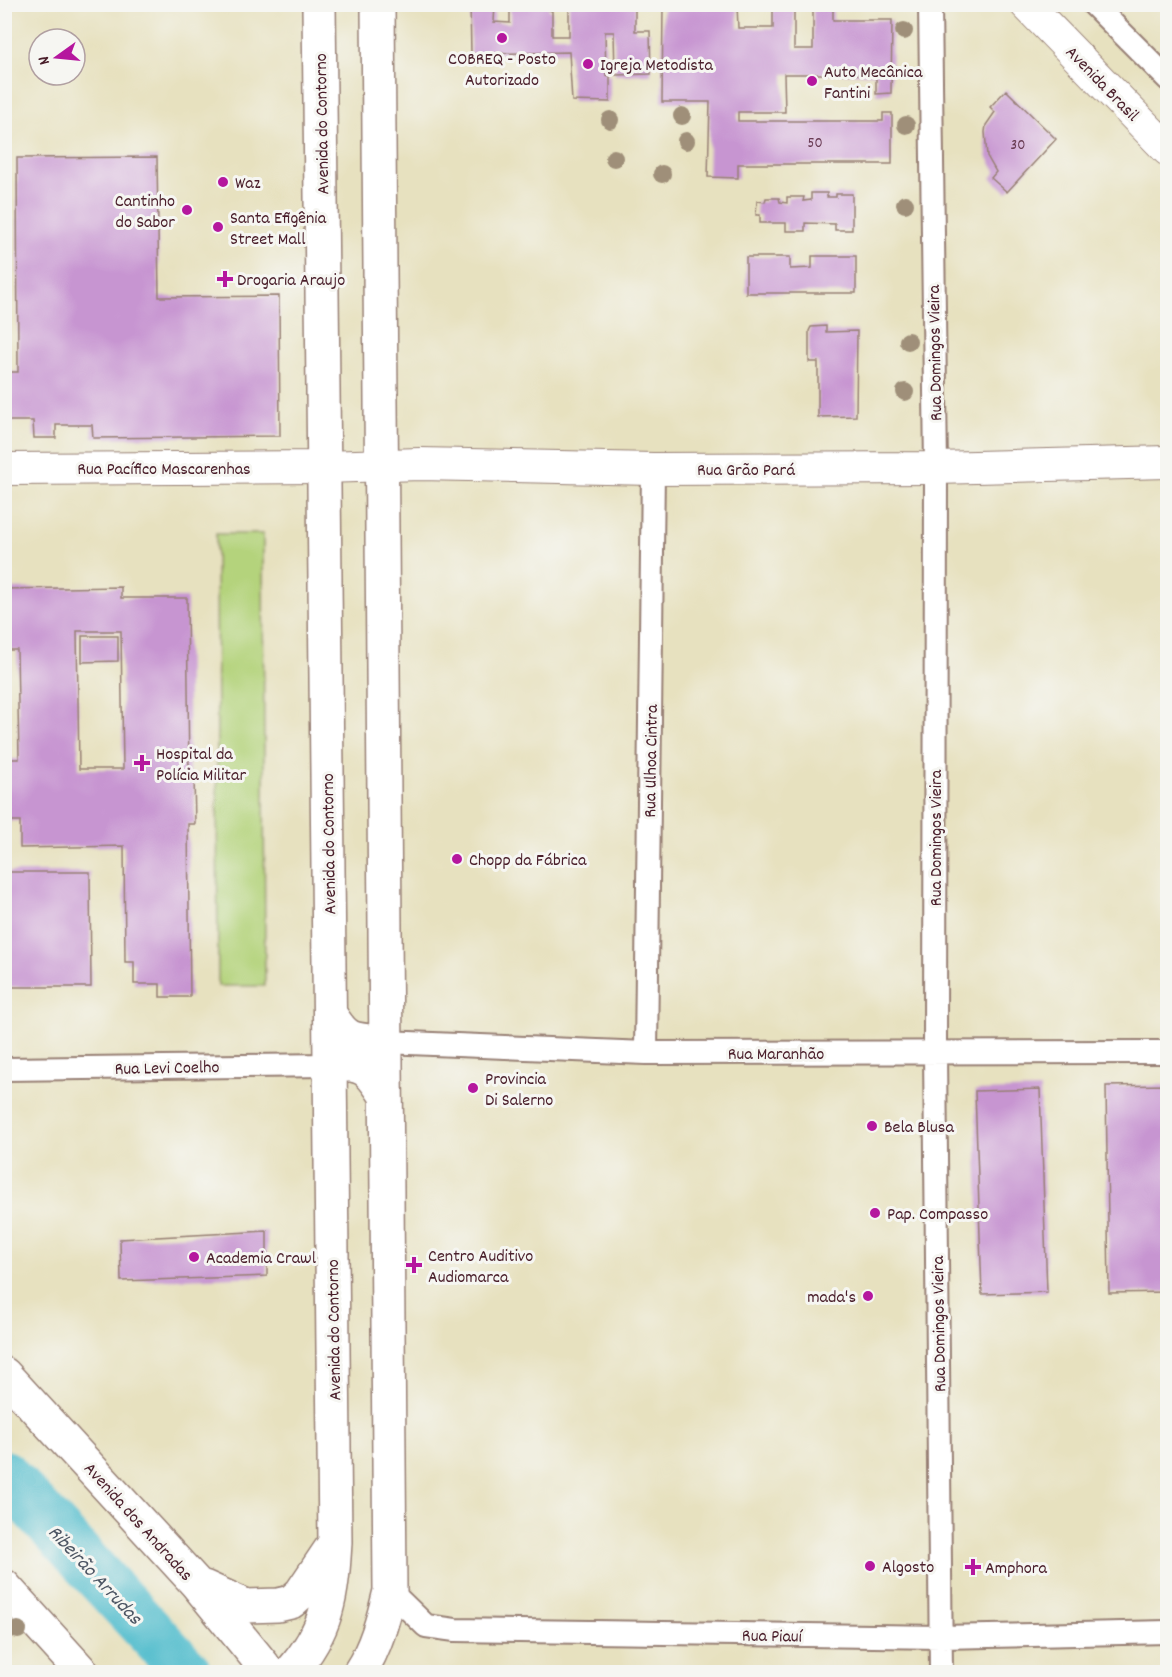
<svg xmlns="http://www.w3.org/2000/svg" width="1172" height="1677" font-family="Dekko,sans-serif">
	<rect width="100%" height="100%" fill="#f6f6f2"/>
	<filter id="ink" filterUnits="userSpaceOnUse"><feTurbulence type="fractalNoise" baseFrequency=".0167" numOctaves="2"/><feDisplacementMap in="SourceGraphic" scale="12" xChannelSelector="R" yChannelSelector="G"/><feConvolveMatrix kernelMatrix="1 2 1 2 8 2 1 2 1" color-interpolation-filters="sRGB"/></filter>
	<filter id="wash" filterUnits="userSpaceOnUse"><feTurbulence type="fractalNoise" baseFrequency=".008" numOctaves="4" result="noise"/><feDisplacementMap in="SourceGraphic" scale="24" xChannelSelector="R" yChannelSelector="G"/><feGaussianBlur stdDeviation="1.35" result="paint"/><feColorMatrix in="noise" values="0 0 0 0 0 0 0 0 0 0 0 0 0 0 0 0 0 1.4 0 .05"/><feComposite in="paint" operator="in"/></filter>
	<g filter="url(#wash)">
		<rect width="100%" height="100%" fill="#e7e1bf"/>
		<!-- green -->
		<path fill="#b4d37b" stroke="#7f7953" stroke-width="1.5" d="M216,534h47l2,452h-47z"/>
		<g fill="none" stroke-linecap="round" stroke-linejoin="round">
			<!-- river -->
			<path stroke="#52bdcd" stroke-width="50" d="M4,1475l183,197"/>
		</g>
		<g id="blocks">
			<!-- building -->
			<path fill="#c795d1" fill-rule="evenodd" d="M470,4h25l-1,18 16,1v-19h39v6l3,1v25h17v-32h66v27h15l1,43 -36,1 -1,-43h-9l1,44 4,-1v27l-38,-1 -3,-49 -98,2z
				M663,4h74l1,24h35v-24h21v45h19v-44h20v15h59l-1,73 -15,1v-20h-92l1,38h-47v9h145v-8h9v51h-154v14l-30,-1 2,-75h-48z
				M1006,90l50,49 -49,53 -16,-14 5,-6 -9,-16 -2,-24 1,-7 9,-13 -5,-5z
				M157,157l2,140 120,-1 1,140 -187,2 -1,-13h-36v13h-22l-1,-17h-29v-49h14l-1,-214z
				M811,193h16v4h9v-3h16v36h-17v-6l-30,-1v8h-19v-8h-26v-8h-4l1,-14 8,1 1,-4h13l1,4 7,1v-6h17l-1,4 8,-1z
				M812,256h44v37h-110v-36h44v12l22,-1z
				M826,326v6l31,-1 -1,85 -38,1v-55h-9v-31l2,-4z
				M121,587v11h66l2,178h5l1,48h-7l2,173h-30v-13h-26v-22h-9l-1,-116 -104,2v-27h-16v-62h15l-2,-109h-13v-61zM77,631h44l2,138h-44z
				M82,636h36v25l-36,1z
				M4,872h86l1,115h-87z
				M1167,1085l1,207 -59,1 -3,-207z
				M1040,1089l7,203 -65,2 -7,-203z
				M267,1231v45l-146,5 -1,-42z"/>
		</g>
	</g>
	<g filter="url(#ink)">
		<use href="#blocks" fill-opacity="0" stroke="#988075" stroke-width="1.5"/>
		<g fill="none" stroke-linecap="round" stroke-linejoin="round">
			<!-- minor casing -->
			<g stroke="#988075" stroke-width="26">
				<path id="minor" d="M930,4l6,464 -1,584 6,620
					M1093,4l75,75
					M385,1042l261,11 522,-1
					M646,1053l7,-584
					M4,1069l326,-4
					M390,1591l36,35 29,4 486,7 227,-5"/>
			</g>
			<!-- secondary casing -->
			<g stroke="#988075" stroke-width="34">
				<path id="secondary" d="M1026,4l142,146
					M4,469l320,-2 96,-3 233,5 283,-1 232,-6"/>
			</g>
			<!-- primary casing -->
			<g stroke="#988075" stroke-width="36">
				<path id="primary" d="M330,1014c18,29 23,25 55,28
					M330,1065c33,-3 39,4 56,31
					M4,1374l192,209 67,82 4,7
					M4,1586l78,86
					M204,1587l42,19 32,-1 13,-3 10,-9 33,-49
					M291,1672c37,-42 41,-76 44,-130l-16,-1538
					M360,1672c16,-25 23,-52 30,-81l-12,-1587"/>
			</g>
			<!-- minor -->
			<use href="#minor" stroke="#fff" stroke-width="22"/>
			<!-- secondary -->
			<use href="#secondary" stroke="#fff" stroke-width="32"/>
			<!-- primary -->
			<use href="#primary" stroke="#fff" stroke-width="33"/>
		</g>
		<!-- trees -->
		<g fill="#9f8f79">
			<circle cx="904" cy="31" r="9"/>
			<circle cx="682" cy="116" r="9"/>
			<circle cx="610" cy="120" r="9"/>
			<circle cx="906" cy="125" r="9"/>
			<circle cx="686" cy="141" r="9"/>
			<circle cx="614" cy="158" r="9"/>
			<circle cx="662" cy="174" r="9"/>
			<circle cx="905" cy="204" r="9"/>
			<circle cx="908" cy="341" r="9"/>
			<circle cx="905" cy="392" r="9"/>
			<circle cx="18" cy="1630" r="9"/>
		</g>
	</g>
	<!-- markers -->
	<g fill="#b5179e" stroke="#f6f6f2" stroke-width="2">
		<circle cx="502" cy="38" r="6"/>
		<circle cx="588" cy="64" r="6"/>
		<circle cx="812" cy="81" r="6"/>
		<circle cx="223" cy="182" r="6"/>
		<circle cx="187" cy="210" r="6"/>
		<circle cx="218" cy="227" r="6"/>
		<path d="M222 270h6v6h6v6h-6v6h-6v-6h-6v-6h6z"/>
		<path d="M139 754h6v6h6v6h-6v6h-6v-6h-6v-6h6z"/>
		<circle cx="457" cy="859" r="6"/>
		<circle cx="473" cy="1088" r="6"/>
		<circle cx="872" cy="1126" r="6"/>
		<circle cx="875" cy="1213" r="6"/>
		<circle cx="194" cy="1257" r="6"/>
		<path d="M411 1256h6v6h6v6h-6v6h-6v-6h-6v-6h6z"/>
		<circle cx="868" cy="1296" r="6"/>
		<circle cx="870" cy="1566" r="6"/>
		<path d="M970 1558h6v6h6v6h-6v6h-6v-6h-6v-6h6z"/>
	</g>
	<g text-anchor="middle" stroke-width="6" stroke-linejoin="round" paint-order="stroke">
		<!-- number labels -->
		<g font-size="15" fill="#693c54">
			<text x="815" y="147">50</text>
			<text x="1018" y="149">30</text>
		</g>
		<!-- poi labels -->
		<g font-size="18" fill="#4a1f2b" stroke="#f6f6f2" text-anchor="start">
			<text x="502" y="64" text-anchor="middle">COBREQ - Posto<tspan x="502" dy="21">Autorizado</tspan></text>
			<text x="600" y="70">Igreja Metodista</text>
			<text x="824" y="77">Auto Mecânica<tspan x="824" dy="21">Fantini</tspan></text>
			<text x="235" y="188">Waz</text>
			<text x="175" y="206" text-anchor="end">Cantinho<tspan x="175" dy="21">do Sabor</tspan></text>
			<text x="230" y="223">Santa Efigênia<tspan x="230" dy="21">Street Mall</tspan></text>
			<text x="237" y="285">Drogaria Araujo</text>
			<text x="156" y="759">Hospital da<tspan x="156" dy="21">Polícia Militar</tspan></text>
			<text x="469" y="865">Chopp da Fábrica</text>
			<text x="485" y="1084">Provincia<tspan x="485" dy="21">Di Salerno</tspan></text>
			<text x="884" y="1132">Bela Blusa</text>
			<text x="887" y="1219">Pap. Compasso</text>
			<text x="428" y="1261">Centro Auditivo<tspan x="428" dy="21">Audiomarca</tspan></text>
			<text x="206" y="1263">Academia Crawl</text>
			<text x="856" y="1302" text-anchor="end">mada's</text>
			<text x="882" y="1572">Algosto</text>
			<text x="985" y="1573">Amphora</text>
		</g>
		<!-- street labels -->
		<g font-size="18" fill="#4a1f2b" stroke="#f6f6f2">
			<text transform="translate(1103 83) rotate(46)" y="6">Avenida Brasil</text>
			<text transform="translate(321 124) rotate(-91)" y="6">Avenida do Contorno</text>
			<text transform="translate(934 353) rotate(-91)" y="6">Rua Domingos Vieira</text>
			<text x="164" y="474">Rua Pacífico Mascarenhas</text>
			<text x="746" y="475">Rua Grão Pará</text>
			<text transform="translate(650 761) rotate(-89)" y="6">Rua Ulhoa Cintra</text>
			<text transform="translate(935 838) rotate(-90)" y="6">Rua Domingos Vieira</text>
			<text transform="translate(328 844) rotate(-91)" y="6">Avenida do Contorno</text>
			<text x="776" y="1059">Rua Maranhão</text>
			<text transform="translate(167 1067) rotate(-1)" y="6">Rua Levi Coelho</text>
			<text transform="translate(938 1324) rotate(-91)" y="6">Rua Domingos Vieira</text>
			<text transform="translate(333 1330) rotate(-91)" y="6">Avenida do Contorno</text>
			<text transform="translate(139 1521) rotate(48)" y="6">Avenida dos Andradas</text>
			<text transform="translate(772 1635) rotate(1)" y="6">Rua Piauí</text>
		</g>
		<!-- water labels -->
		<g font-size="20" font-style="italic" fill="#4d5664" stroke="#f6f6f2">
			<text transform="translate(96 1574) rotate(47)" y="7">Ribeirão Arrudas</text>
		</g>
	</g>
	<!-- margin -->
	<rect width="1172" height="1677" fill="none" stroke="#f6f6f2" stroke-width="24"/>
	<!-- north arrow -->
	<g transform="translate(57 57) rotate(255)"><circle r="28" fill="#f6f6f2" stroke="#b1a0a2" stroke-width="1.5"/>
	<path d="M0-4.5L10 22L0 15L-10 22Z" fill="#b5179e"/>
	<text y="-9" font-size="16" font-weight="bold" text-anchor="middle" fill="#4a1f2b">N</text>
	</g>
</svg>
